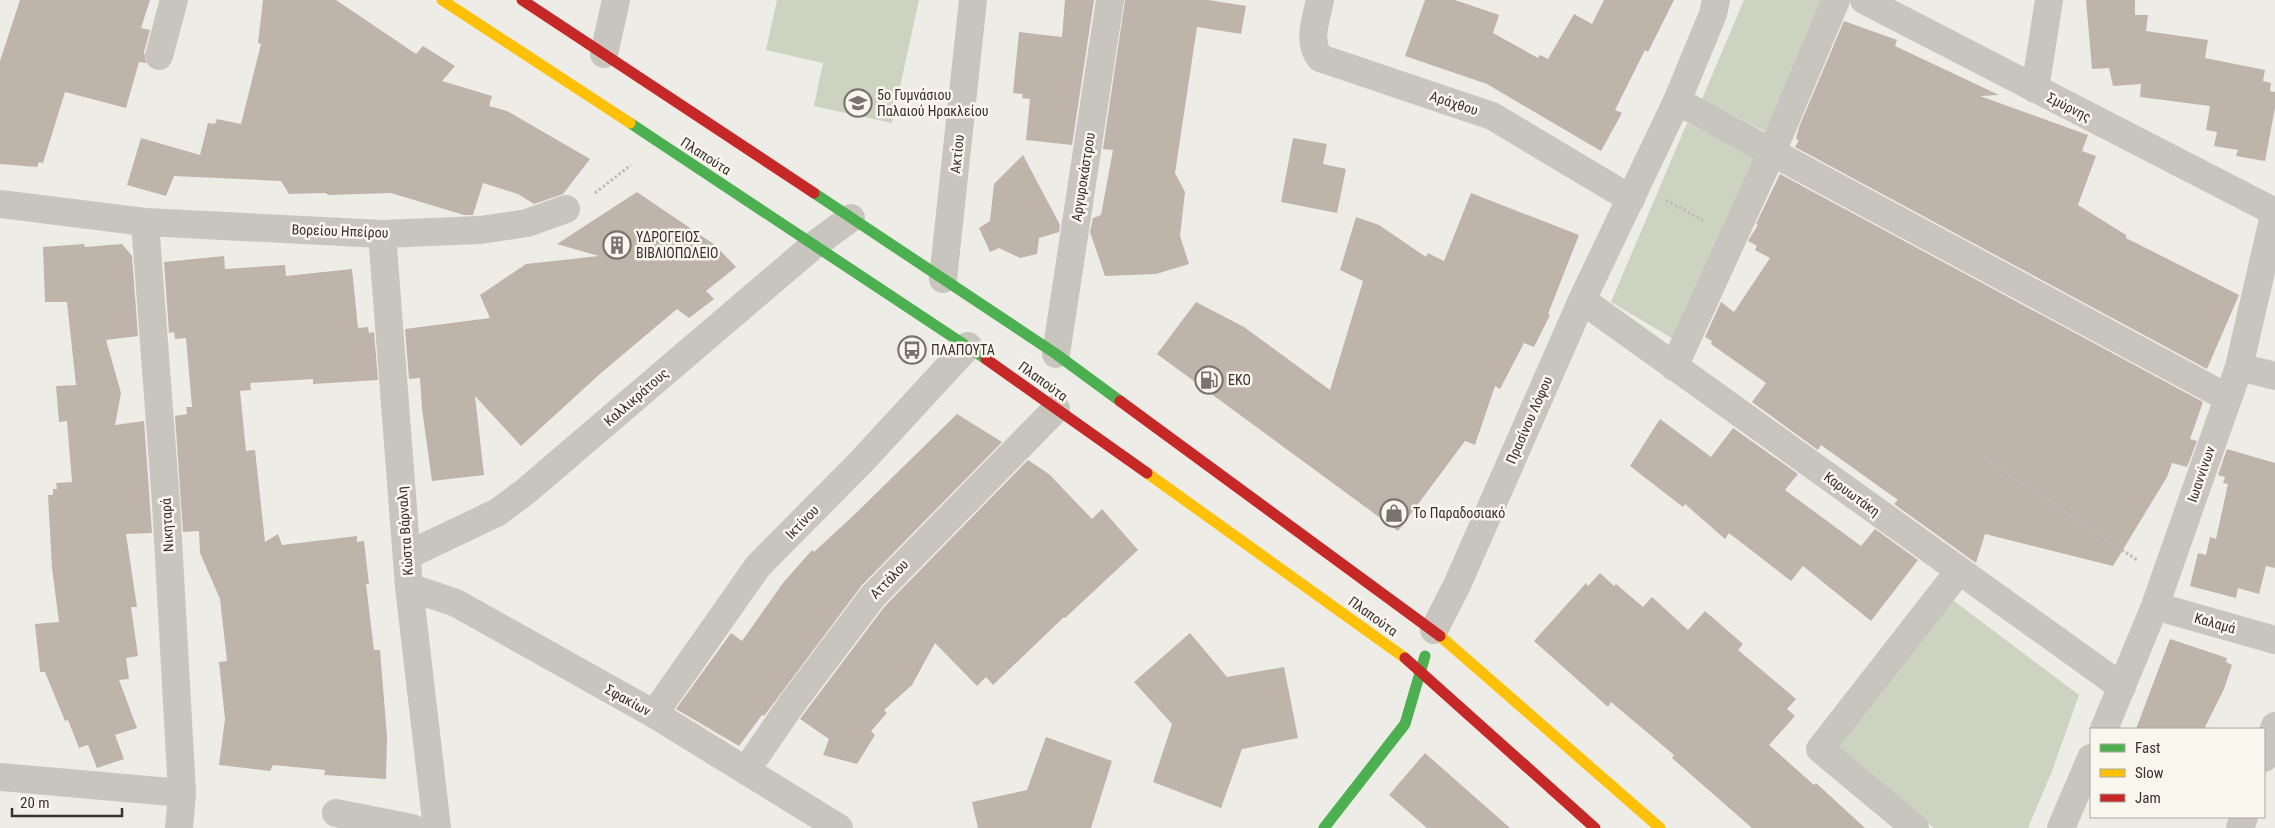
<svg xmlns="http://www.w3.org/2000/svg" width="2275" height="828" font-family="'Roboto Condensed',sans-serif">
	<rect width="100%" height="100%" fill="#eeece6"/>
	<!-- green -->
	<path fill="#ccd3c1" d="M777,0h142l-27,123 -78,-17 9,-43 -57,-13z
		M1744,0h80l-58,132 -64,-33z
		M1687,123l69,34 -81,183 -64,-38z
		M1950,598l129,97 -27,76 -24,57h-94l-100,-80z"/>
	<!-- building -->
	<path fill="#bfb4aa" d="M20,0h130l-9,28 9,2 -6,22 2,11 -7,-1 -13,46 -61,-16 -22,71 -4,-1 -2,5 -37,-3v-103z
		M263,0h73l80,54 7,-8 32,20 -13,15 50,15 -3,10 18,5 83,48 -27,35 -29,10 -16,-10 -35,-11 -10,32h-9l-73,-22 -63,2 -2,-2 -37,1 -8,-13 -107,-5 -8,20 -39,-11 14,-47 59,17 8,-32 7,1 2,-5 24,5 20,-80 -3,-1z
		M1065,0h29l-22,145 -46,-5 4,-41 -8,-1 1,-4 -10,-1 6,-61 43,5z
		M1125,0h83l38,6 -5,28 -44,-7 -22,146 10,19 -5,44 9,28 -33,10 -51,2 -15,-44 3,-14 8,-3 12,-65 -10,-1z
		M1425,0h30l44,15 -6,18 45,25 2,-3 8,4 26,-45 18,10 12,-24h70l-26,52 -3,-2 -30,60 7,3 -21,38 -114,-67 -82,-28z
		M2086,0h49v15h13l-2,16 62,9 -3,18 60,12 -2,11 8,2 -1,8 5,1v16l-10,53 -29,-5 2,-6 -24,-4 3,-14 -11,-2 4,-24 -70,-9 1,-13 -28,2 -4,-18 -17,1z
		M1844,21l53,19 -2,6 104,49 -19,1 108,39 -6,16 14,5 -18,49 48,30v3l113,57 -32,74 -412,-222 4,-7 -3,-1 3,-12z
		M1293,138l34,6 -4,20 23,5 -9,44 -56,-11z
		M1023,155l37,70 -1,7 -20,6 -2,16 -17,4 -21,-10 -9,4 -11,-24 11,-7 4,-37z
		M1780,174l423,228 -13,37 7,2 -10,26 -15,-4 -5,14 -54,89 -128,-32 -9,29 -82,-59 4,-4 -77,-55 -3,5 -66,-48 14,-19 -55,-39 1,-3 -7,-4 16,-35 13,10 36,-54 -15,-8 2,-4 -9,-5 10,-16 -2,-1z
		M637,192l78,53 21,22 -30,24 8,8 -25,19 -12,-9 -76,64 -80,73 -46,-50 9,79 -52,6 -10,-72 -2,-31 -11,1 -4,-50 85,-11 -10,-23 46,-31 73,-8 -42,-12z
		M1471,193l108,42 -31,79 2,1 -16,32 -10,-4 -24,46 -5,-3 -20,59 -10,-4 -67,90 -241,-177 39,-52 48,25 86,63 33,-109 -23,-11 16,-53 23,8 47,32 2,-4 16,8z
		M84,244l1,3 37,-3 10,12 6,80 -32,4 15,53 -6,32 29,-4 8,112 -26,1 11,73h-6l7,49 -12,2 3,21 -10,1 18,48 -22,7 9,24 -27,9 -9,-23 -9,3 -11,-28 -3,1 -20,-49h-5l-5,-48 24,-2 -7,-54 -4,-73h5v-6h4l-1,-6 16,-1 -5,-61 -8,1 -3,-36 20,-1 -9,-83h-22l-2,-55z
		M224,256l1,13 60,-4 1,11 66,-7 6,59 10,-1 1,6 5,-1 4,48 -65,4v-5l-63,4 1,7 -11,1 6,60 9,-1 10,92 13,-8 4,11 75,-9v6l7,-1 5,43h-3l8,66h6l7,87 -1,42 -62,-4 1,-5 -52,-5 -3,6 -51,-6 6,-46 -6,-57 8,-1 -7,-62 -20,-46 -1,-22 -16,1 -8,-116 12,-2 -1,-7h6l-6,-69 -11,1 -1,-7 -5,1 -5,-71z
		M957,414l45,28 -140,143 -98,131 -2,-1 -23,31 -63,-37 55,-76 11,8 41,-58 29,-33 2,2 40,-37z
		M1660,419l51,38 22,-29 65,46 -13,16 76,56 14,-17 43,31 -47,61 -68,-55 -12,15 -62,-48 -4,6 -40,-35 -2,3 -53,-41z
		M2227,449l48,14v105l-9,-2 -7,28 -21,-6 -2,10 -46,-12 8,-33 8,2 4,-18 6,2 12,-55 -5,-1 2,-6 -7,-2z
		M1028,460l21,14 43,45 10,-10 36,41 -73,68 -1,-1 -71,68 -7,-8 -9,9 -42,-43 -23,42 -28,25 3,3 -16,18 4,4 -18,29 -34,-9 6,-16 -29,-20 6,-8 79,-105z
		M1600,573l14,13 2,-2 27,23 9,-10 36,33 17,-19 38,33 -5,6 58,49 -9,10 8,7 -26,29 45,40 2,-2 49,45h-113l-80,-70 2,-3 -63,-53 -3,5 -74,-66 52,-58 2,3z
		M1190,633l37,44 57,-10 14,71 -56,11 -21,59 -68,-26 19,-58 -38,-42z
		M2170,639l57,19 -1,4 6,3 -8,24 -20,40h-68z
		M1046,737l66,24 -21,67h-113l-6,-26 55,-12z
		M1425,753l85,75h-83l-38,-33z"/>
	<g fill="none" stroke-linecap="round" stroke-linejoin="round">
		<!-- path -->
		<path stroke="#bfbcb6" stroke-width="3" stroke-dasharray="2.5 2.5" stroke-linecap="butt" d="M595,193l36,-28
			M1666,200l38,21
			M1985,458l152,102"/>
		<!-- street -->
		<path stroke="#c8c4be" stroke-width="28" d="M1320,0c-4,20 -13,41 0,58l172,58 139,83
			M1864,0l411,212
			M604,54l12,-54
			M159,56l15,-56
			M2035,89l14,-89
			M1677,101l551,297
			M0,204l145,18 237,12 98,-4 47,-7 39,-14
			M145,222l21,281 16,290 -3,35
			M382,234l27,353 28,241
			M943,279l30,-279
			M1582,300l540,387
			M1056,354l54,-354
			M1674,367l98,-215 64,-152
			M2239,367l36,9
			M408,555l90,-43 28,-21 288,-246 37,-27
			M409,587l47,16 198,111 185,114
			M2155,606l120,34
			M1434,630l23,-45 125,-285 95,-199 36,-87 3,-14
			M654,714l104,-148 103,-104 107,-116
			M2104,729l51,-123 84,-239 36,-156
			M2264,758l11,-32
			M747,769l46,-67 80,-106 183,-187
			M0,777l182,16
			M336,813l76,15
			M1915,828l-95,-79 139,-178
			M2061,828l30,-70
			M2240,828l4,-11"/>
		<!-- fast -->
		<path stroke="#4caf50" stroke-width="11" d="M630,123l356,236
			M814,193l242,161 64,47
			M1324,828l81,-104 20,-68"/>
		<!-- slow -->
		<path stroke="#ffc107" stroke-width="11" d="M442,0l188,123
			M1147,473l258,185
			M1440,636l220,192"/>
		<!-- jam -->
		<path stroke="#c62828" stroke-width="11" d="M522,0l292,193
			M986,359l161,114
			M1120,401l320,235
			M1405,658l190,170"/>
	</g>
	<!-- icons -->
	<defs>
		<g id="school-ring" transform="scale(1.4375)"><circle r="9.5" fill="#f9f6ee" stroke="#78736d" stroke-width="1.5"/><path d="M0-5L7-2L0 1L-7-2ZM-4 1L0 2.5L4 1V4Q0 6-4 4Z" fill="#78736d"/></g>
		<g id="building-ring" transform="scale(1.4375)"><circle r="9.5" fill="#f9f6ee" stroke="#78736d" stroke-width="1.5"/><path d="M-4-6H4V6H1V3H-1V6H-4ZM-2.5-4.3h1.7v1.8h-1.7ZM.8-4.3h1.7v1.8H.8ZM-2.5-1h1.7V.8h-1.7ZM.8-1h1.7V.8H.8Z" fill="#78736d"/></g>
		<g id="bus-ring" transform="scale(1.4375)"><circle r="9.5" fill="#f9f6ee" stroke="#78736d" stroke-width="1.5"/><path d="M-5-6H5V4H4V6H2V4H-2V6H-4V4H-5ZM-3.5-4V0h7V-4ZM-3.5 1.2v1.5H-2V1.2ZM2 1.2v1.5H3.5V1.2Z" fill="#78736d"/></g>
		<g id="fuel-ring" transform="scale(1.4375)"><circle r="9.5" fill="#f9f6ee" stroke="#78736d" stroke-width="1.5"/><path d="M-5.5-6h7V0h2V4h1.3V-2.5L3-4.5l.8-.8L6-3V5H2.5V1h-1V6h-7ZM-4.2-4.7v3.2H.2V-4.7Z" fill="#78736d"/></g>
		<g id="shop-ring" transform="scale(1.4375)"><circle r="9.5" fill="#f9f6ee" stroke="#78736d" stroke-width="1.5"/><path d="M-5-2.5h2.3a2.7 3.5 0 0 1 5.4 0H5L5.5 6h-11ZM-1.5-2.5h3a1.5 2.3 0 0 0-3 0Z" fill="#78736d"/></g>
	</defs>
	<g fill-rule="evenodd">
		<use href="#school-ring" x="858" y="103"/>
		<use href="#building-ring" x="617" y="245"/>
		<use href="#bus-ring" x="912" y="350"/>
		<use href="#fuel-ring" x="1209" y="380"/>
		<use href="#shop-ring" x="1394" y="513"/>
	</g>
	<g text-anchor="middle" stroke-width="5" stroke-linejoin="round" paint-order="stroke">
		<!-- poi labels -->
		<g font-size="14" fill="#38322c" stroke="#f9f6ee" text-anchor="start">
			<text x="877" y="100">5ο Γυμνάσιου<tspan x="877" dy="16">Παλαιού Ηρακλείου</tspan></text>
			<text x="636" y="242">ΥΔΡΟΓΕΙΟΣ<tspan x="636" dy="16">ΒΙΒΛΙΟΠΩΛΕΙΟ</tspan></text>
			<text x="931" y="355">ΠΛΑΠΟΥΤΑ</text>
			<text x="1228" y="385">EKO</text>
			<text x="1413" y="518">Το Παραδοσιακό</text>
		</g>
		<!-- street labels -->
		<g font-size="14" fill="#38322c" stroke="#f9f6ee">
			<text transform="translate(1454 103) rotate(18)" y="5">Αράχθου</text>
			<text transform="translate(2069 107) rotate(27)" y="5">Σμύρνης</text>
			<text transform="translate(957 154) rotate(-84)" y="5">Ακτίου</text>
			<text transform="translate(706 156) rotate(33)" y="5">Πλαπούτα</text>
			<text transform="translate(1083 177) rotate(-81)" y="5">Αργυροκάστρου</text>
			<text transform="translate(340 231) rotate(2)" y="5">Βορείου Ηπείρου</text>
			<text transform="translate(1043 381) rotate(36)" y="5">Πλαπούτα</text>
			<text transform="translate(636 397) rotate(-41)" y="5">Καλλικράτους</text>
			<text transform="translate(1529 420) rotate(-66)" y="5">Πρασίνου Λόφου</text>
			<text transform="translate(2201 474) rotate(-71)" y="5">Ιωαννίνων</text>
			<text transform="translate(1852 494) rotate(36)" y="5">Καρυωτάκη</text>
			<text transform="translate(802 522) rotate(-46)" y="5">Ικτίνου</text>
			<text transform="translate(167 525) rotate(-93)" y="5">Νικηταρά</text>
			<text transform="translate(405 531) rotate(-94)" y="5">Κώστα Βάρναλη</text>
			<text transform="translate(889 579) rotate(-46)" y="5">Αττάλου</text>
			<text transform="translate(1373 616) rotate(36)" y="5">Πλαπούτα</text>
			<text transform="translate(2215 623) rotate(16)" y="5">Καλαμά</text>
			<text transform="translate(628 700) rotate(29)" y="5">Σφακίων</text>
		</g>
	</g>
	<!-- legend -->
	<rect x="2090" y="728" width="175" height="90" fill="#f9f6ee" stroke="#aca8a0"/>
	<rect x="2100" y="744" width="25" height="8" fill="#4caf50" stroke="#aca8a0"/>
	<text x="2135" y="753" font-size="15" fill="#38322c">Fast</text>
	<rect x="2100" y="769" width="25" height="8" fill="#ffc107" stroke="#aca8a0"/>
	<text x="2135" y="778" font-size="15" fill="#38322c">Slow</text>
	<rect x="2100" y="794" width="25" height="8" fill="#c62828" stroke="#aca8a0"/>
	<text x="2135" y="803" font-size="15" fill="#38322c">Jam</text>
	<!-- scale -->
	<path d="M12 808v8h110v-8" fill="none" stroke="#38322c" stroke-width="2.5"/>
	<text x="20" y="808" font-size="15" fill="#38322c" stroke="#f9f6ee" stroke-width="4" paint-order="stroke">20 m</text>
</svg>
